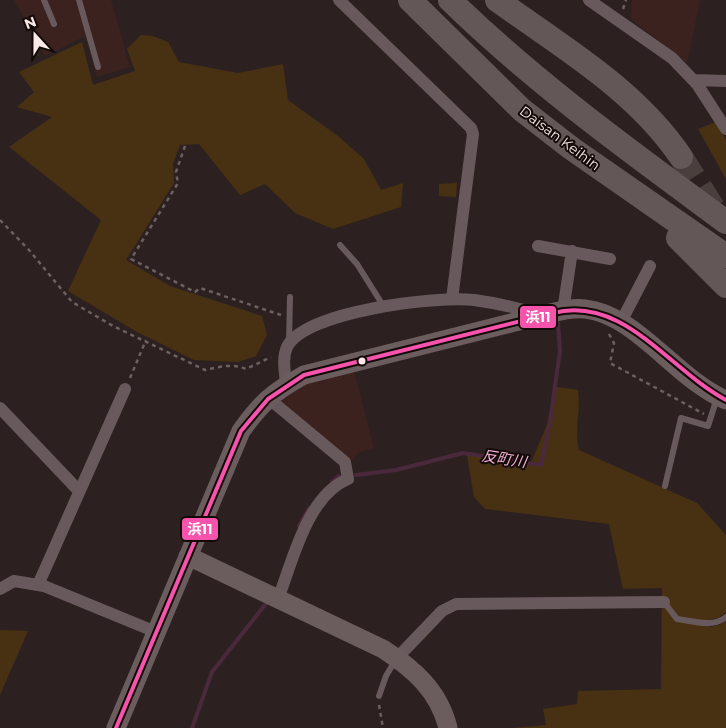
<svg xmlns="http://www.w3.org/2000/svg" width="726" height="728" font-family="Montserrat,'Noto Sans JP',sans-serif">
	<rect width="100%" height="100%" fill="#2c2120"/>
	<!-- built -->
	<path fill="#3c221e" d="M14,0h97l19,67 -33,10 -12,-41 -40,20z
		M632,0h68l-13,63 -56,-44z
		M354,371l20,77 -15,4 -7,8 -71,-58 8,-9 20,-11z"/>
	<!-- green -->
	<path fill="#483112" d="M141,35l12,1 15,6 11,20 59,11 45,-9 5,36 50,36 26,23 17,31 22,-7 -2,24 -68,22 -38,-16 -30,-29 -25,11 -41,-51 -19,1 -7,18 1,20 -48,77 44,26 92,30 5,19 -11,21 -18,6 -44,-2 -57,-28 -69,-41 33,-71 -92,-73 43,-30 -35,-10 17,-15 -15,-20 63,-30 11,43 42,-14 -8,-22z
		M716,122l10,18v39l-28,-50z
		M457,183l-1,14 -17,-1v-12z
		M557,387l21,3c3,20 -4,41 1,60l118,53 29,32v77l-8,6 -11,2 3,7 10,-2 6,-4v107h-213l33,-3 -3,-16 34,-5 1,-13 83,-2 1,-101 -39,1 -14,-65 -124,-15 -11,-12 -7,-42 63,10 16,-38z
		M0,630l28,1 -28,64z"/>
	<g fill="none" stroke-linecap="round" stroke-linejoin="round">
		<!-- stream -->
		<path stroke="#4b293d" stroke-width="4" d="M356,475l40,-5 67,-17 78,12 9,-43 10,-71 -2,-28
			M332,482l7,-6
			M299,526l10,-18
			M192,728l20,-56 56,-71"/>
		<!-- highway-tunnel -->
		<path stroke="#4b3f3e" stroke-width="24" stroke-dasharray="24 12" stroke-linecap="butt" d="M681,157l38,60"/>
		<!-- path -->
		<path stroke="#6c6061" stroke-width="2.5" stroke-dasharray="4 4" stroke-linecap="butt" d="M623,9l3,-9
			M185,146l-9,26 2,11 -47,76 64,33 5,-4 81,27
			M0,220l29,30 43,52 41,24 92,44c13,-3 29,-7 41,-1l25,-12
			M609,334l5,9 -4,20 94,51
			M130,378l16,-38
			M379,705l4,23"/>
		<!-- lane -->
		<path stroke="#68595c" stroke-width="6" d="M44,0l10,24
			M79,0l19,67
			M340,245l17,19 27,43
			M289,343l1,-46
			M665,486l16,-68 27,8 9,-28
			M664,602l13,17c15,2 36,9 49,-2
			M379,696l7,-20 10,-17"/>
		<!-- street -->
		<path stroke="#68595c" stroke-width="12" d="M339,0l132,128 2,6 -21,165
			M589,0l83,58 25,26 29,45
			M694,80l32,1
			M538,246l72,13
			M563,311l9,-60
			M621,322l29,-56
			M286,384c-1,-12 -4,-26 1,-37 18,-36 149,-51 187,-47 22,3 45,8 67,15
			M268,398l77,64 3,17c-41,17 -55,81 -70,120
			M0,408l79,83
			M38,585l87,-196
			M0,589l14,-8 30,5 112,46
			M397,658l45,-47 14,-7 208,-2"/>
		<!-- secondary -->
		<path stroke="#6b5c5d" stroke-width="19" d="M188,556l195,93c31,20 56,42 65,79
			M116,728l125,-297c20,-28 32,-39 63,-56l239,-60c13,-3 28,-8 42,-6 51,5 92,71 141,91"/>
		<!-- highway -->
		<path stroke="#635757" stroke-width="24" d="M410,0l112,110 49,38 155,108
			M450,0c85,83 181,152 276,222
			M497,0c65,47 138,89 184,157
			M678,238l48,48"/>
		<!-- bus-1 casing -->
		<g stroke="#130a08" stroke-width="8">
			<path id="bus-1" d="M116,728l125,-297 27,-32 36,-24 249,-62c71,-18 116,57 173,87"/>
		</g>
		<!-- bus-1 -->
		<use href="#bus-1" stroke="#f653ac" stroke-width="4"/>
	</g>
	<!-- markers -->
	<circle fill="#f9eae8" stroke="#130a08" stroke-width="2" cx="362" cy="361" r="4.5"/>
	<g text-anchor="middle" stroke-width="4" stroke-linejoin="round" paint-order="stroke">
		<!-- street labels -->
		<g font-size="14" fill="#f9eae8" stroke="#130a08">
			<text transform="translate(560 138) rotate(37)" y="5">Daisan Keihin</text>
		</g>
		<!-- water labels -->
		<g font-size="15" font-style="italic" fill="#f2afd6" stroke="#130a08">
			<text transform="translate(504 459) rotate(9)" y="5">反町川</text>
		</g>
	</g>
	<g stroke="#130a08" stroke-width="2">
		<rect x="519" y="305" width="38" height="24" rx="5" fill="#f653ac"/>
		<rect x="181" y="517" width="38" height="24" rx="5" fill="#f653ac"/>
	</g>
	<g font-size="14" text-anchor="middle" font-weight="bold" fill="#fff">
		<text x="538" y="322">浜11</text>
		<text x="200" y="534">浜11</text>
	</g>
	<!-- north arrow -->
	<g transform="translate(35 35) rotate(339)" stroke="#130a08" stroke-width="4" paint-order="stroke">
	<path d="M0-4L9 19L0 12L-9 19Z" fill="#f9eae8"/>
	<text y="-8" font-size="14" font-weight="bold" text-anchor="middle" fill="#f9eae8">N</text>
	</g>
</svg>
